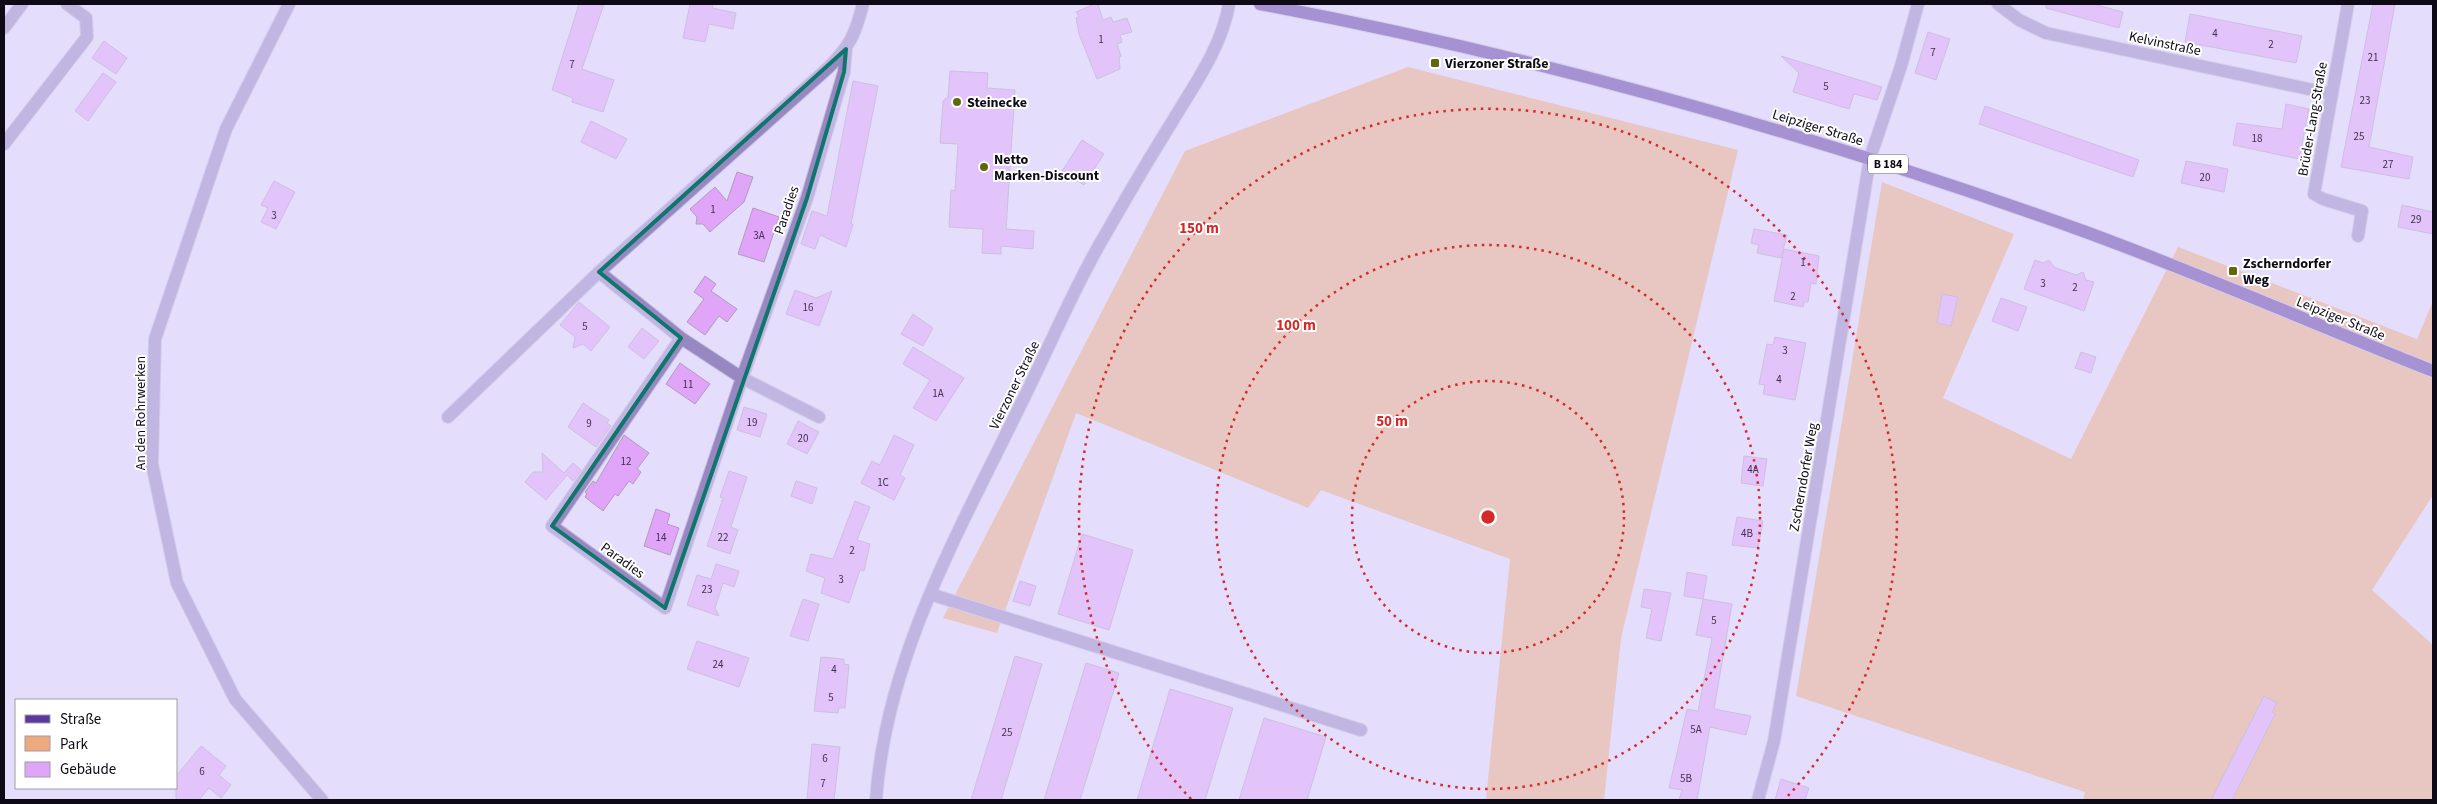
<svg xmlns="http://www.w3.org/2000/svg" width="2437" height="804" font-family="'Source Sans 3',sans-serif">
	<rect width="100%" height="100%" fill="#e4ddfc"/>
	<!-- green -->
	<path fill="#edab7d" d="M1408,67l330,83 -117,488 -17,162h-118l24,-241 -189,-69 -13,18 -232,-95 -79,220 -54,-15 242,-467z
		M1882,182l132,52 -71,164 128,61 107,-212 239,92 16,-38v194l-61,95 61,55v155h-350l2,-8 -289,-96z"/>
	<!-- building -->
	<path fill="#e0a5f9" stroke="#b29cbc" d="M579,4h25l-22,65 32,11 -11,32 -31,-10 1,-4 -21,-8z
		M690,4h23l-1,4 24,5 -3,16 -24,-5 -4,18 -22,-4z
		M1094,4h4l5,16 8,-3 2,5 14,-4 5,14 -12,3 2,7 -5,2 4,12 -2,1 1,12 -23,10 -18,-45 -3,-16 3,-1 -3,-5z
		M2046,4h47l30,8 -4,16 -73,-20z
		M2373,4h22l-26,143 44,10 -4,22 -68,-12z
		M2190,14l112,22 -6,27 -111,-21z
		M1928,32l22,7 -14,41 -21,-7z
		M104,41l23,17 -11,16 -24,-16z
		M1781,56l101,31 -5,13 -23,-6 -5,15 -56,-17 6,-19z
		M950,71l38,2 -1,15 28,2 -9,139 28,2 -1,18 -32,-3v8l-19,-1 1,-24 -34,-2 2,-37 4,1 3,-47 -18,-1 3,-42 5,-4z
		M103,73l13,9 -28,39 -13,-10z
		M853,81l25,5 -27,138h2l-7,23 -26,-12 -5,14 -14,-5 11,-33 15,5z
		M2286,104l23,5 -10,50 -66,-14 4,-22 45,6z
		M1985,106l154,54 -6,17 -154,-53z
		M591,121l36,18 -11,20 -35,-17z
		M1082,140l22,14 -20,31 -22,-14z
		M2186,161l42,8 -4,23 -43,-9z
		M737,172l16,5 -9,25 -34,30 -7,-8h-7l1,-7 -7,-8 25,-22 12,14z
		M274,181l21,11 -19,37 -15,-7 7,-14 -7,-3z
		M2402,205l31,7v22l-35,-7z
		M753,208l26,9 -15,45 -26,-8z
		M1754,229l33,6 -6,23 -24,-5 2,-8 -8,-2z
		M1784,249l35,7 -3,28 -5,-1 -3,19h-4l-1,5 -29,-6z
		M2035,260l8,3 6,-3 5,7 22,8 7,-3 3,8 8,2 -10,29 -60,-22z
		M705,276l11,8 -5,7 26,18 -10,13 -8,-6 -14,19 -18,-13 17,-23 -10,-7z
		M795,290l21,8 16,-7 -13,35 -33,-12z
		M1942,294l16,3 -7,29 -14,-3z
		M2001,298l26,9 -9,24 -26,-10z
		M579,302l31,25 -19,24 -8,-7 -10,4 2,-11 -15,-12z
		M913,314l20,14 -10,18 -22,-12z
		M642,328l17,13 -15,18 -16,-12z
		M1775,337l31,6 -11,57 -32,-6 2,-9 -6,-1 8,-40 6,1z
		M913,347l51,31 -28,43 -23,-13 17,-28 -27,-16z
		M2081,352l15,5 -5,16 -16,-5z
		M680,363l30,21 -15,20 -29,-20z
		M583,403l26,17 -2,3 4,3 -15,21 -28,-20z
		M744,407l23,7 -7,23 -23,-7z
		M798,421l21,11 -12,22 -20,-10z
		M624,435l25,18 -12,16 4,3 -8,12 -4,-3 -11,15 -3,-2 -12,17 -18,-14 2,-3 -2,-2 8,-11 3,2z
		M894,435l20,10 -14,30 5,3 -11,22 -33,-17 11,-22 8,4z
		M542,453l22,20 9,-10 8,7 -8,11 -6,-6 -21,25 -21,-18 8,-10h10z
		M1744,456l23,3 -4,27 -22,-3z
		M729,471l18,6 -16,50 7,3 -8,24 -23,-8 16,-48 -3,-1z
		M796,481l21,7 -5,16 -21,-8z
		M855,501l15,6 -13,33 13,4 -6,27 -4,-1 -11,33 -28,-10 4,-15 -19,-7 5,-17 22,5z
		M656,509l14,5 -3,10 12,4 -9,27 -26,-9z
		M1737,517l26,4 -5,27 -26,-3z
		M1082,534l51,16 -24,80 -51,-16z
		M716,564l23,7 -5,16 -11,-4 -8,25 4,8 -32,-11 10,-30 14,4z
		M1687,572l20,4 -4,23 -19,-3z
		M1020,581l16,5 -6,20 -17,-5z
		M1644,589l27,4 -10,48 -15,-3 6,-29 -11,-2z
		M803,599l16,5 -11,37 -18,-5z
		M1703,599l29,5 -18,105 37,7 -5,19 -36,-8 -13,73h-18l3,-10 -13,-2 6,-26 12,-53 11,2 14,-73 -16,-3z
		M697,641l52,17 -10,29 -52,-18z
		M1015,656l27,8 -41,136h-30z
		M821,657l23,2v5l5,1 -4,43h-6l-1,5 -24,-2z
		M1086,663l33,10 -39,127h-36z
		M1170,689l63,19 -28,92h-68z
		M2264,696l13,7 -5,9 3,2 -43,86h-21z
		M1264,718l62,19 -19,63h-68z
		M812,744l28,3 -6,53h-27z
		M201,746l25,20 -7,9 12,10 -10,13 -12,-10 -10,12h-23v-24z
		M1781,779l28,9 -4,12h-30z"/>
	<g fill="none" stroke-linecap="round" stroke-linejoin="round">
		<!-- minor casing -->
		<g stroke="#c2bbd7" stroke-width="14">
			<path id="minor" d="M289,4l-63,125 -71,210 -3,125 25,119 58,116 87,101
				M1998,4l21,16 27,13 286,61
				M2348,4l-34,190 9,5 39,12 -4,25
				M4,28l18,-24
				M4,144l83,-107 -1,-19 -19,-14
				M599,272l82,66 61,40 77,39
				M681,338l-129,188 113,82 77,-230 65,-180 37,-126 2,-23
				M448,417l151,-145 230,-205c22,-23 26,-32 34,-63
				M930,594l431,136
				M876,800c10,-142 83,-269 144,-394 29,-58 56,-123 89,-178 20,-35 41,-71 63,-106 22,-37 50,-75 57,-118
				M1758,800l16,-59 96,-583 31,-92 17,-62"/>
		</g>
		<!-- major casing -->
		<g stroke="#c2bbd7" stroke-width="14">
			<path id="major" d="M1260,4c282,53 553,130 823,227 118,43 233,94 350,140"/>
		</g>
		<!-- minor -->
		<use href="#minor" stroke="#9788c2" stroke-width="12"/>
		<!-- major -->
		<use href="#major" stroke="#5c37a0" stroke-width="12"/>
	</g>
	<!-- marked area -->
	<path d="M0 0H2437V804H0ZM846,49l-2,23 -37,126 -142,410 -113,-82 129,-188 -82,-66z" fill="#e4ddfc" fill-opacity=".55" fill-rule="evenodd"/>
	<path fill="none" stroke="#0f766e" stroke-width="4" stroke-linejoin="round" d="M846,49l-2,23 -37,126 -142,410 -113,-82 129,-188 -82,-66z"/>
	<!-- distance rings -->
	<g fill="none" stroke="#d62828" stroke-width="2.5" stroke-dasharray="2.5 5">
		<circle cx="1488" cy="517" r="136"/>
		<circle cx="1488" cy="517" r="272"/>
		<path d="M1191 799A409 409 0 1 1 1785 799"/>
	</g>
	<!-- markers -->
	<g fill="#60680a" stroke="#fff" stroke-width="2">
		<rect x="1430" y="58" width="10" height="10" rx="2.5"/>
		<circle cx="957" cy="102" r="5"/>
		<circle cx="984" cy="167" r="5"/>
		<rect x="2228" y="266" width="10" height="10" rx="2.5"/>
	</g>
	<g text-anchor="middle" stroke-width="4" stroke-linejoin="round" paint-order="stroke">
		<!-- number labels -->
		<g font-size="11" fill="#42314f">
			<text x="2215" y="37">4</text>
			<text x="1101" y="43">1</text>
			<text x="2271" y="48">2</text>
			<text x="1933" y="56">7</text>
			<text x="2373" y="61">21</text>
			<text x="572" y="68">7</text>
			<text x="1826" y="90">5</text>
			<text x="2365" y="104">23</text>
			<text x="2359" y="140">25</text>
			<text x="2257" y="142">18</text>
			<text x="2388" y="168">27</text>
			<text x="2205" y="181">20</text>
			<text x="713" y="213">1</text>
			<text x="274" y="219">3</text>
			<text x="2416" y="223">29</text>
			<text x="759" y="239">3A</text>
			<text x="1803" y="266">1</text>
			<text x="2043" y="287">3</text>
			<text x="2075" y="291">2</text>
			<text x="1793" y="300">2</text>
			<text x="808" y="311">16</text>
			<text x="585" y="330">5</text>
			<text x="1785" y="354">3</text>
			<text x="1779" y="383">4</text>
			<text x="688" y="388">11</text>
			<text x="938" y="397">1A</text>
			<text x="752" y="426">19</text>
			<text x="589" y="427">9</text>
			<text x="803" y="442">20</text>
			<text x="626" y="465">12</text>
			<text x="1753" y="473">4A</text>
			<text x="883" y="486">1C</text>
			<text x="1747" y="537">4B</text>
			<text x="661" y="541">14</text>
			<text x="723" y="541">22</text>
			<text x="852" y="554">2</text>
			<text x="841" y="583">3</text>
			<text x="707" y="593">23</text>
			<text x="1714" y="624">5</text>
			<text x="718" y="668">24</text>
			<text x="834" y="673">4</text>
			<text x="831" y="701">5</text>
			<text x="1696" y="733">5A</text>
			<text x="1007" y="736">25</text>
			<text x="825" y="762">6</text>
			<text x="202" y="775">6</text>
			<text x="1686" y="782">5B</text>
			<text x="823" y="787">7</text>
		</g>
		<!-- shield labels -->
		<rect fill="#fff" stroke="#56545c" stroke-width="1" x="1868" y="154.5" width="40" height="19" rx="4"/>
		<g font-size="12" font-weight="bold" fill="#0d0a16">
			<text x="1888" y="168">B 184</text>
		</g>
		<!-- street labels -->
		<g font-size="14" fill="#0d0a16" stroke="#fff">
			<text transform="translate(2165 43) rotate(12)" y="5">Kelvinstraße</text>
			<text transform="translate(2312 119) rotate(-80)" y="5">Brüder-Lang-Straße</text>
			<text transform="translate(1818 127) rotate(17)" y="5">Leipziger Straße</text>
			<text transform="translate(786 210) rotate(-71)" y="5">Paradies</text>
			<text transform="translate(2341 318) rotate(22)" y="5">Leipziger Straße</text>
			<text transform="translate(1014 385) rotate(-64)" y="5">Vierzoner Straße</text>
			<text transform="translate(140 413) rotate(-90)" y="5">An den Rohrwerken</text>
			<text transform="translate(1803 477) rotate(-80)" y="5">Zscherndorfer Weg</text>
			<text transform="translate(623 560) rotate(36)" y="5">Paradies</text>
		</g>
		<!-- poi labels -->
		<g font-size="14" font-weight="bold" fill="#0d0a16" stroke="#fff" text-anchor="start">
			<text x="1445" y="68">Vierzoner Straße</text>
			<text x="967" y="107">Steinecke</text>
			<text x="994" y="164">Netto<tspan x="994" dy="16">Marken-Discount</tspan></text>
			<text x="2243" y="268">Zscherndorfer<tspan x="2243" dy="16">Weg</tspan></text>
		</g>
	</g>
	<circle cx="1488" cy="517" r="8" fill="#d62828" stroke="#fff" stroke-width="2.5"/>
	<g font-size="15" text-anchor="middle" font-weight="bold" fill="#d62828" stroke="#fff" stroke-width="4" stroke-linejoin="round" paint-order="stroke">
		<text x="1199" y="233">150 m</text>
		<text x="1296" y="330">100 m</text>
		<text x="1392" y="426">50 m</text>
	</g>
	<!-- border -->
	<rect width="2437" height="804" fill="none" stroke="#0d0a16" stroke-width="10"/>
	<!-- legend -->
	<rect x="15" y="699" width="162" height="90" fill="#ffffff" stroke="#9e9da2"/>
	<rect x="25" y="715" width="25" height="8" fill="#5c37a0" stroke="#9e9da2"/>
	<text x="60" y="724" font-size="15" fill="#0d0a16">Straße</text>
	<rect x="25" y="736" width="25" height="15" fill="#edab7d" stroke="#9e9da2"/>
	<text x="60" y="749" font-size="15" fill="#0d0a16">Park</text>
	<rect x="25" y="762" width="25" height="15" fill="#e0a5f9" stroke="#9e9da2"/>
	<text x="60" y="774" font-size="15" fill="#0d0a16">Gebäude</text>
</svg>
